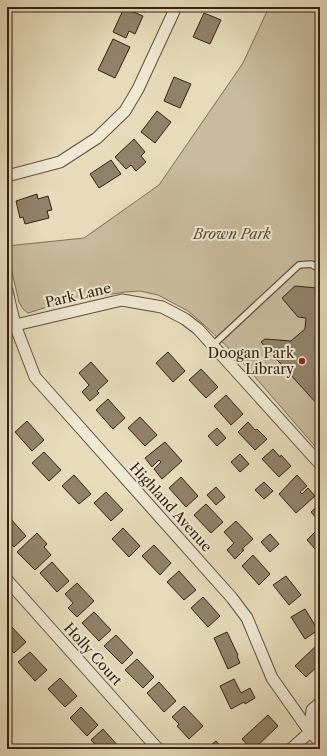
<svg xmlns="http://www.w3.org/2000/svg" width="327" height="756" font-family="'Libre Caslon Text',serif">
	<rect width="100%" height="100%" fill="#e7dbbb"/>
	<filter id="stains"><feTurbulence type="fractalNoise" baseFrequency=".005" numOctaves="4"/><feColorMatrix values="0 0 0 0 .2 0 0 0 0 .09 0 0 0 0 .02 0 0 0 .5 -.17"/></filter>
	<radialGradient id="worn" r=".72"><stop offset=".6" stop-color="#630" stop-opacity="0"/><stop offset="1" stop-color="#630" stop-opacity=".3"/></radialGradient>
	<!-- green -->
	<path fill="#c9bb9e" stroke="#7f6e58" d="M269,7h51v445l-84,-97 -35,-33 -13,-11 -13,-7 -17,-9 -18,-4 -15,1 -44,7 -34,8 -19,6 -5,-4 -4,-7 -12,-51v-5l77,-8 75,-53 84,-122z"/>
	<!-- building -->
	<path fill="#92816a" stroke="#352012" d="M134,7h13l-2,5z
		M124,8l19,8 -8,18 -6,-3 -3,7 -13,-6z
		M204,13l17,7 -11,24 -17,-7z
		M113,39l17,8 -15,31 -17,-8z
		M174,77l17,7 -11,24 -16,-7z
		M157,111l14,11 -16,21 -14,-11z
		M134,139l11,13 -4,4 5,6 -10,9 -5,-6 -5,4 -11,-12z
		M111,160l10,14 -22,14 -9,-14z
		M37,194l1,5 10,-3 4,14 -5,1 2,7 -24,6 -2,-7 -3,1 -4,-17z
		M295,286l22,2 3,4v110l-3,2 -56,-62 4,-3 26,2 14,-12 1,-11 -8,-1 -16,-19z
		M168,352l17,19 -12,11 -17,-19z
		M91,362l17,19 -11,10 2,2 -9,8 -8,-9 7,-7 -10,-12z
		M201,369l17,18 -12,11 -17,-18z
		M226,395l17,19 -12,11 -17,-19z
		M108,399l17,19 -12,11 -17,-19z
		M140,417l17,18 -12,11 -17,-18z
		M27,421l17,19 -12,11 -17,-19z
		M248,422l7,8 2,-1 10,10 -12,11 -17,-18z
		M217,428l9,10 -9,8 -9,-10z
		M165,442l17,19 -20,18 -8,-10 7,-7 -2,-2 -7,7 -7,-9z
		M273,449l7,8 1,-2 10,11 -12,11 -17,-18z
		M44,452l17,18 -12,11 -17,-18z
		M240,454l9,10 -9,8 -9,-10z
		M74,475l17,19 -12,10 -17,-18z
		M297,475l10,11 -7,6 2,2 6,-6 7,8 -19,17 -17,-19z
		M181,477l17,19 -12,11 -17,-19z
		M264,482l9,9 -9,8 -9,-9z
		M216,487l9,10 -9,8 -9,-10z
		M106,492l17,18 -12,11 -17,-18z
		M206,504l17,18 -12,11 -17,-18z
		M320,504v18l-9,-10z
		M9,517l17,19 -12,11 -7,-8v-20z
		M236,521l17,18 -11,10 2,1 -9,9 -8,-9 7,-7 -10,-11z
		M123,528l17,18 -11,11 -17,-18z
		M316,531l4,5v10l-4,4 -9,-10z
		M37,533l10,11 -3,3 7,8 -16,15 -18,-18z
		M270,534l9,10 -9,8 -9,-10z
		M154,545l17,18 -11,12 -18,-19z
		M253,555l17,19 -11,11 -17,-19z
		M52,562l17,19 -12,11 -17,-19z
		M179,571l17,19 -12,10 -17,-18z
		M286,576l15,19 -12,10 -16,-20z
		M77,583l17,18 -17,16 -9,-9 5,-5 -8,-9z
		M203,597l17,19 -12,11 -17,-19z
		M305,609l13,21 -13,9 -14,-22z
		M94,612l17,18 -12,11 -17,-18z
		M9,624l17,18 -12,11 -7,-8v-19z
		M227,632l11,23 -1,1 3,7 -12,6 -14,-31z
		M116,635l17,18 -11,11 -18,-18z
		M320,642v22l-14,13 -11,-11z
		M30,652l17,18 -12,11 -17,-19z
		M137,659l17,18 -11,11 -18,-18z
		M60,678l17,18 -12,11 -17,-18z
		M234,679l7,14 9,-5 5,10 -10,6 -1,-2 -13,7 -11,-23z
		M159,682l17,19 -12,11 -17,-19z
		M184,706l19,20 -14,13 -12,-13 2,-2 -7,-7z
		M81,707l17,18 -11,11 -17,-18z
		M268,715l10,11 -24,23h-3l-9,-10z
		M103,729l17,19 -2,1h-19l-8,-9z
		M216,741l7,8h-17z"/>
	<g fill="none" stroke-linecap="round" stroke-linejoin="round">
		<!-- service casing -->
		<g stroke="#624f3c" stroke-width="8">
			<path id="service" d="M213,345l86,-80 12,-1 9,5
				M313,457l7,-6"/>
		</g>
		<!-- minor casing -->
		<g stroke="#624f3c" stroke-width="13">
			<path id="minor" d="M7,176l53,-14 37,-24 28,-27 13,-22 38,-82
				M7,291l8,34 20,52 197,221 15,20 25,60 38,54 10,10
				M7,327l115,-27 40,7 23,12 13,10 122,135
				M7,580l151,169
				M291,749l19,-17 2,-22 8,-7"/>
		</g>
		<!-- service -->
		<use href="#service" stroke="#efe8d3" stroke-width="5.5"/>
		<!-- minor -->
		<use href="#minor" stroke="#efe8d3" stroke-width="11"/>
	</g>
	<!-- markers -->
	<circle fill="#8f2418" stroke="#efe8d3" stroke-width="1.5" cx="302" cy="361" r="4"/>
	<g text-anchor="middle" stroke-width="4" stroke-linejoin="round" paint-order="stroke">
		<!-- park labels -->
		<g font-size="14" font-style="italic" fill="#5a4735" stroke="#efe8d3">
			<text x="232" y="239">Brown Park</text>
		</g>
		<!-- street labels -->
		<g font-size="14" fill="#352012" stroke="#efe8d3">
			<text transform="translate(78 295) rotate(-13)" y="5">Park Lane</text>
			<text transform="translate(171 507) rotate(48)" y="5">Highland Avenue</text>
			<text transform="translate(93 654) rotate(48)" y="5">Holly Court</text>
		</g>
		<!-- poi labels -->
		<g font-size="14" fill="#352012" stroke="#efe8d3" text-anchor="end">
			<text x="294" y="358">Doogan Park<tspan x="294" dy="16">Library</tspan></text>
		</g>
	</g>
	<!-- margin -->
	<rect width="327" height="756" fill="none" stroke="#e7dbbb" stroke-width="24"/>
	<rect x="8" y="8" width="311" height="740" fill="none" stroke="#352012" stroke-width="2"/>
	<rect x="12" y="12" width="303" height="732" fill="none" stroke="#352012"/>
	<rect width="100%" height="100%" filter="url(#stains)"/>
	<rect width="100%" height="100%" fill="url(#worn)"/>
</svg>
